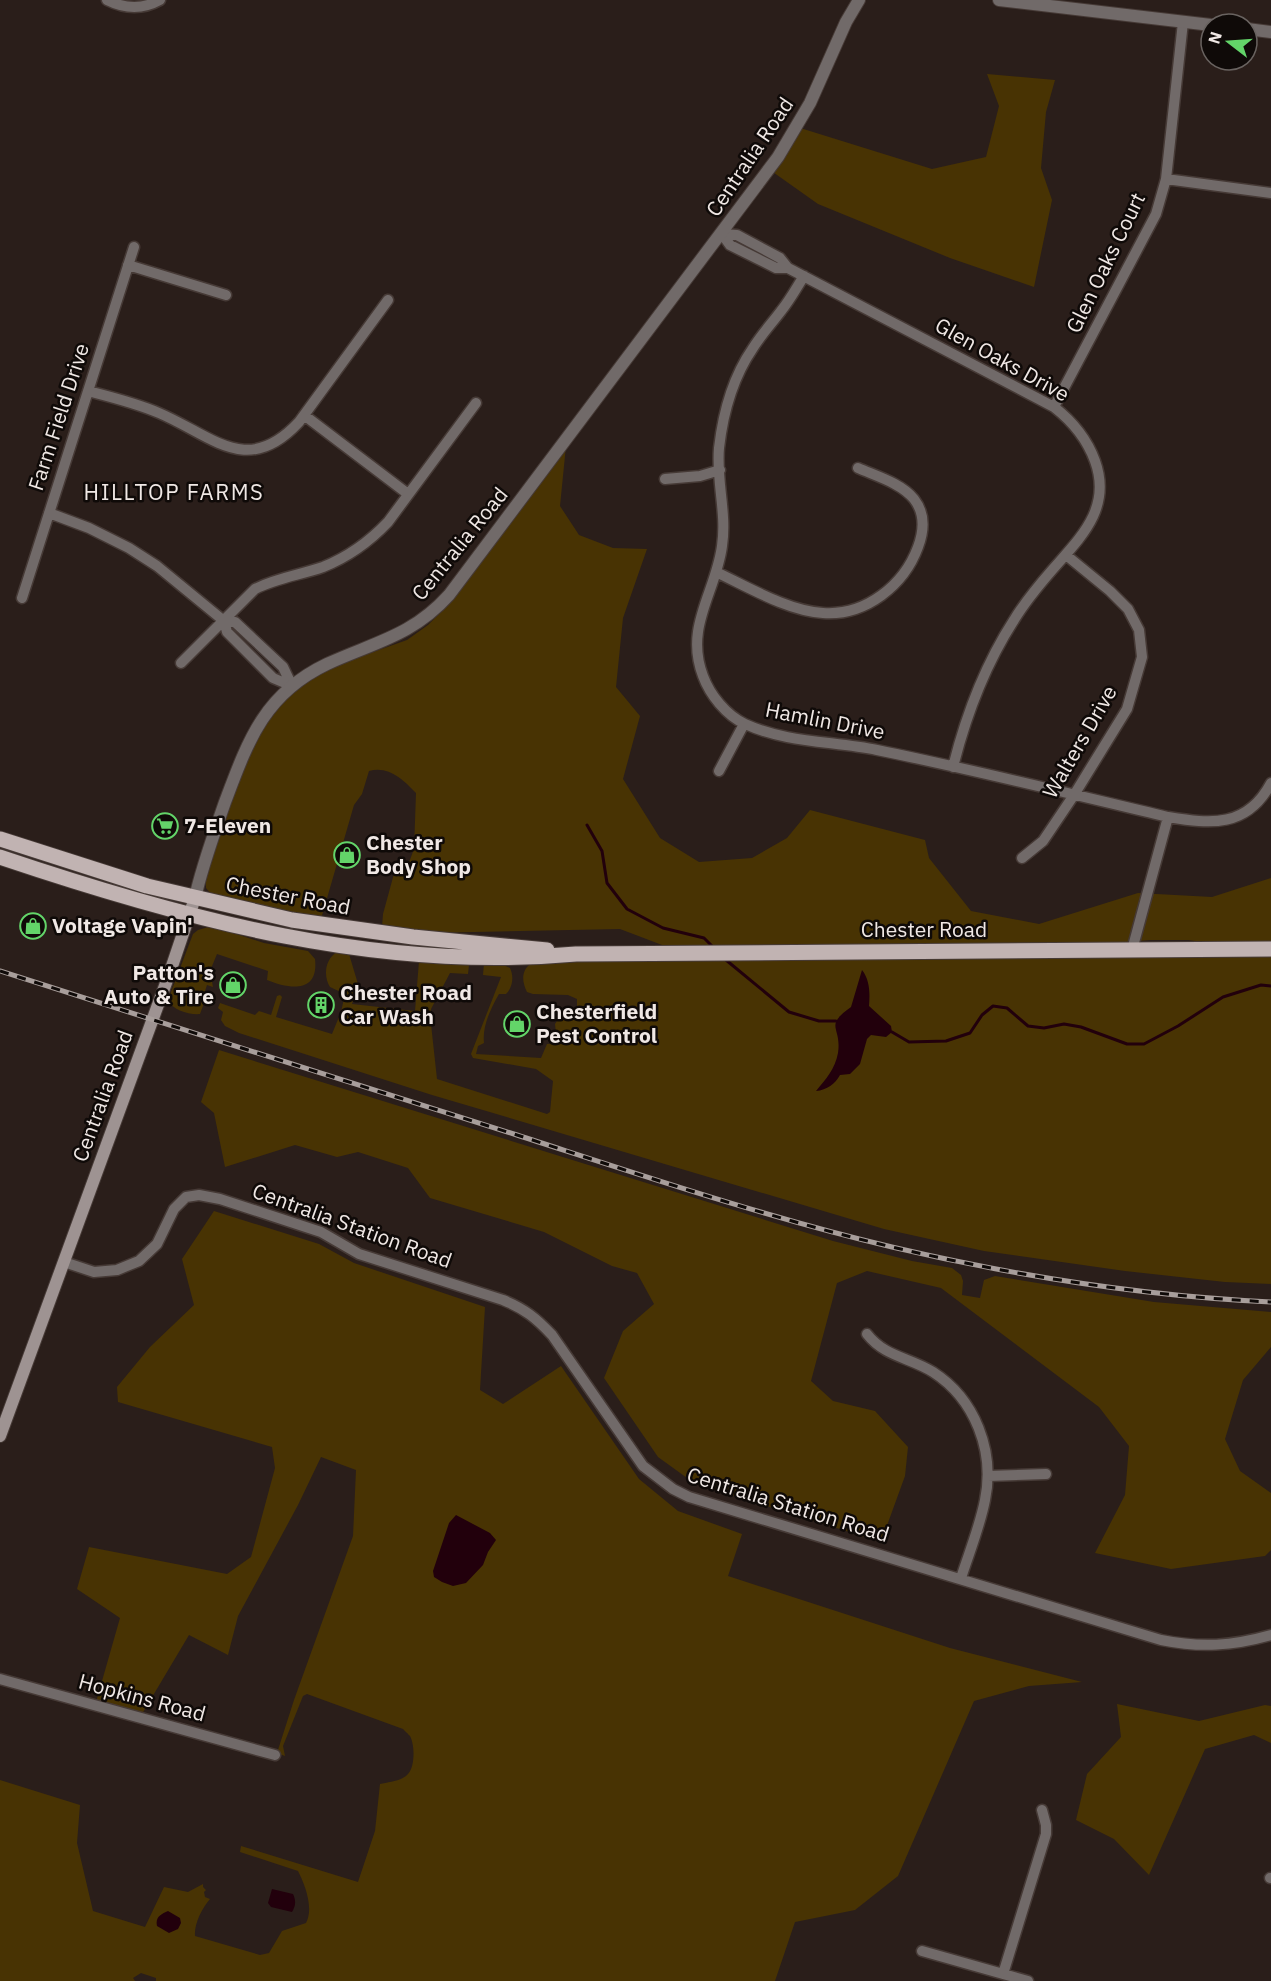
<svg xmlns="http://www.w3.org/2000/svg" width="1271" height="1981" font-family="'IBM Plex Sans',sans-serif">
	<rect width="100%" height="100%" fill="#2a1e1a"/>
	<!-- green -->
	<path fill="#483303" d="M987,74l68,6 -9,32 -5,56 11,32 -18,87 -84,-29 -132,-54 -48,-34 27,-43 135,42 54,-12 13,-51z
		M566,446l-6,60 19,29 34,13 34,1 -24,69 -7,69 24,29 -17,63 37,59 39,24 53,-4 35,-20 23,-28 115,30 4,18 42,53 68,13 99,-31 74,4 59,-19v67h-45l-38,-5h-38l-48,4 -432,4 -50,-19 -194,4 -44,-6 1,-13 12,-44 10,3 9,-24 2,-56c-12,-13 -28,-28 -47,-22l-7,23 -8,11 -33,114 -109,-24 -6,-7v-9l6,-21 26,-81 28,-58 22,-26 26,-18 28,-12 65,-23 21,-15 15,-15z
		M212,926l52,17 44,8 7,8c4,35 -26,30 -48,21l1,-9 -51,-17 -7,17 3,16 -6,-2 -3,9 3,1 -7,19c-11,1 -28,-4 -32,-14l25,-66 5,-4z
		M337,952l12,2 9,30 -6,20 63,7 4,-50 50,4 -1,9 -18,-1 -19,36v15l6,55 110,35 3,-2 3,-31 -17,-12 -63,-11 -2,-4 30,-77 -18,-2 1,-12 17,1 9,4c4,8 3,19 -4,26h-7c-8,14 -17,32 -15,49l-6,3 -2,8 65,4 6,-14 10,-1 -2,-19 2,-3 13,-2 7,-5v-15l-9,-4 -35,-1 -6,-2c-6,-12 -6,-24 8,-31l736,-6v329l-46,-2 -100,-11 -141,-20 -100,-22 -452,-134 -193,-62 -14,-7 -4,-6 2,-8 -5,-4 2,-5 35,12 4,-4 12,4 6,-19 3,-1 2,2 -6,20 56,17 9,-22 4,-18 -15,-7c-7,-11 -5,-28 7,-35z
		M219,1050l614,191 79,20 40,7 9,7 2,6 -1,14 18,3 4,-18 11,-4 159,26 117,10v35l-28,33 -18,59 15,32 31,22v57l-6,6 -94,13 -76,-16 30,-58 4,-49 -30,-39 -158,-119 -74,-17 -30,12 -26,98 22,20 42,10 33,36 -3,29 -24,66 -187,-59 -36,-26 -54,-79 19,-47 31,-27 -17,-31 -25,-7 -68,-34 -114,-34 -22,-30 -50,-16 -21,5 -42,-12 -70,22 -11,-54 -13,-11z
		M214,1211l105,33 35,19 131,44 -5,83 23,14 58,-38 78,113 39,32 64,23 -14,42 222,72 132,34 -53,4 -55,15 -76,175 -43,34 -60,12 -20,59h-619v-3l-15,-5 -8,5 2,3h-135v-201l80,25 -3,38 16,68 52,16 19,-40 24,5 15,-8v3l3,3 -2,2 1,5 5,2c-8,9 -16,25 -15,37l65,19 9,-2 13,-22 24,-8c8,-15 -1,-38 -8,-52l-58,-19 1,-6 117,36 17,-51 5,-47c9,-2 22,-3 28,-10 7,-7 7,-29 2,-38 -1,-1 -6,-6 -7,-7l-96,-35 -4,2 -20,50 2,10 -8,-3 17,-53 59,-164 3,-66 -35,-13 -23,48 -60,111 -10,39 -39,-20 -47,79 -46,-12 24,-84 -43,-29 12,-42 138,27 24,-17 24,-89 -3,-21 -154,-45 -1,-15 33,-40 44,-42 -12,-46z
		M1117,1704l82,17 66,-16 6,1v37l-17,-8 -49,14 -56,126 -35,-36 -38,-19 11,-46 34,-37z"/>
	<!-- water -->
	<path fill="#22000c" d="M862,970c8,10 8,24 7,36l22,20 1,6 -6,5 -15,-2 -4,4 -7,25 -10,10 -10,1c-5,9 -13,15 -24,16 10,-12 19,-22 22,-38 4,-27 -15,-26 13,-46z
		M456,1515l34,18 6,7 -8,12 -5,13 -17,18 -13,3 -11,-4 -8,-5 -1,-6 16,-48z
		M272,1889l21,5c3,6 3,12 -1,18l-21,-5 -3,-4z
		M168,1911l12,7 1,5 -3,6 -9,4 -12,-7c-2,-9 4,-12 11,-15z"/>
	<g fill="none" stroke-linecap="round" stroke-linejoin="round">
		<!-- stream -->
		<path stroke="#22000c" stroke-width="3" d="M587,825l15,26 5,32 20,26 36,19 41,10 8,8
			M726,960l63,52 30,9h17
			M892,1032l17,10 37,-1 24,-8 12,-18 11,-9 14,2 21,18 16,2 20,-4 17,3 46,17h17l34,-18 45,-29 38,-12 10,1"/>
		<!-- minor casing -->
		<g stroke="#463a36" stroke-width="13">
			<path id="minor" d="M107,0c18,9 35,10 53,0
				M1166,179l105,14
				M722,234l15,1 43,23 8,10 266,139c18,14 33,32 41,54 17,47 -14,76 -42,108 -14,16 -28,33 -39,51 -29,45 -48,95 -61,147
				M722,234l8,11 46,23h12
				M128,265l98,30
				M804,276c-7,11 -14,24 -23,35 -9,12 -20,24 -28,37 -20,29 -30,65 -34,100 -3,33 8,65 3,98 -6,46 -38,81 -19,130 7,19 23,39 42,48 42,19 88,17 132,26 98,20 194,44 291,67 43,7 79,11 103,-34
				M88,391c23,6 48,12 71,22 54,23 88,65 140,9l89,-122
				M1054,407l102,-193 10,-35 17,-157
				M304,415l104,79
				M665,479l35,-3 20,-6
				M49,513l40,15 40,20 28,18 67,55 11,1 48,45 9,19
				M716,572c32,15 72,39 107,41 43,3 81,-28 95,-66 6,-16 7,-34 -4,-48 -13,-16 -38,-23 -56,-31
				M22,598l112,-351
				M224,621l3,11 46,46 19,8
				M181,663l74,-74c21,-11 45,-14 68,-22 25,-10 47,-26 65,-45l88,-119
				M719,771l25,-47
				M1022,858l21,-17 31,-46 53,-86 15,-52 -3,-27 -11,-21 -18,-18 -44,-36
				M1132,950l36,-133
				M64,1262l30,10 23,-2 22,-9 18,-17 17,-35 12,-12 13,-2 21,4 101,33 38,22 144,46c22,9 33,18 49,35l91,131 30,23 16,8 472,143c40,8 71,6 110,-5
				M867,1334c18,23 42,23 66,38 42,27 62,79 52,128 -5,26 -16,53 -24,78
				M988,1476l58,-2
				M0,1679l275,76
				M1270,1878h1
				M922,1951l106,30
				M1003,1974l43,-140v-9l-4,-15"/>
		</g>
		<!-- tertiary casing -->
		<g stroke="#463a36" stroke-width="14">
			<path id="tertiary" d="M999,0l212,25
				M1247,29l24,3
				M195,898c7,-32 19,-64 30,-96 23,-61 39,-108 102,-138 48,-22 85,-28 122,-69l329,-438 32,-54 36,-81 13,-22"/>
		</g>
		<!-- secondary casing -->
		<g stroke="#463a36" stroke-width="14">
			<path id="secondary" d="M0,1436l170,-464 25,-74"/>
		</g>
		<!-- primary casing -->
		<g stroke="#463a36" stroke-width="17">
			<path id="primary" d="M0,839l147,47 145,34 121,17 134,13
				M0,857c187,63 378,115 576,97l695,-5"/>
		</g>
		<!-- minor -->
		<use href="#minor" stroke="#716a69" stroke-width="10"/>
		<!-- tertiary -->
		<use href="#tertiary" stroke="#716a69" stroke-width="12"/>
		<!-- secondary -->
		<use href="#secondary" stroke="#9e9392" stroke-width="12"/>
		<!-- primary -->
		<use href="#primary" stroke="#c1b3b2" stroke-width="15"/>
		<!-- rail casing -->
		<g stroke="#a89e9b" stroke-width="5">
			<path id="rail" d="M0,971c172,55 345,110 517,164 124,40 248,82 375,112 124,29 251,49 379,55"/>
		</g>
		<!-- rail -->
		<use href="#rail" stroke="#0f0a08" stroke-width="3" stroke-dasharray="9" stroke-linecap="butt"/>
	</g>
	<!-- icons -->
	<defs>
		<g id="supermarket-ring" transform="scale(1.35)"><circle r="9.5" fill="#0f0a08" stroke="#63d469" stroke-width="1.5"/><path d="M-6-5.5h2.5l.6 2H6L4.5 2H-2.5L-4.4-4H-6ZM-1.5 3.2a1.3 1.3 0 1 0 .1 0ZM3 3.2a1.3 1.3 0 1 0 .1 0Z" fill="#63d469"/></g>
		<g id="shop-ring" transform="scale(1.35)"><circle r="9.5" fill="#0f0a08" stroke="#63d469" stroke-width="1.5"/><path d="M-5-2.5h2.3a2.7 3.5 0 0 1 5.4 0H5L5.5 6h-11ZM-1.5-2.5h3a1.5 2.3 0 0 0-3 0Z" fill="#63d469"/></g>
		<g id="building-ring" transform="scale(1.35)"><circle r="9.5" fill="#0f0a08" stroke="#63d469" stroke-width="1.5"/><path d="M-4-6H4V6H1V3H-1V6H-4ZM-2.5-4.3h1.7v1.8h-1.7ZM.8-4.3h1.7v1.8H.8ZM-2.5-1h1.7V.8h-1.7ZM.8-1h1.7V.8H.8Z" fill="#63d469"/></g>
	</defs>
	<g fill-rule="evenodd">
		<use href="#supermarket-ring" x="165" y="826"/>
		<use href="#shop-ring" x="347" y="855"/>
		<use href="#shop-ring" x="33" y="926"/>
		<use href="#shop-ring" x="233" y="985"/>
		<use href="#building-ring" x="321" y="1005"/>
		<use href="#shop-ring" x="517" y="1024"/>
	</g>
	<g text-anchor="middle" stroke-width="5" stroke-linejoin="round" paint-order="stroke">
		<!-- street labels -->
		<g font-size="21" fill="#f0e8e5" stroke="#0f0a08">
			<text transform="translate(750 157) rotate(-56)" y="7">Centralia Road</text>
			<text transform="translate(1106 263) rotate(-64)" y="7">Glen Oaks Court</text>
			<text transform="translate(1002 360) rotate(29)" y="7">Glen Oaks Drive</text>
			<text transform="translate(59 417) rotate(-72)" y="7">Farm Field Drive</text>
			<text transform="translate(460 544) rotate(-51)" y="7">Centralia Road</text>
			<text transform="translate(825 721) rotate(11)" y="7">Hamlin Drive</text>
			<text transform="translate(1080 742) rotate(-60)" y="7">Walters Drive</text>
			<text transform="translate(288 896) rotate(11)" y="7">Chester Road</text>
			<text x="924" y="937">Chester Road</text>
			<text transform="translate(103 1096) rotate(-70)" y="7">Centralia Road</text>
			<text transform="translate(352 1226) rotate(20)" y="7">Centralia Station Road</text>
			<text transform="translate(788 1505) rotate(17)" y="7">Centralia Station Road</text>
			<text transform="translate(142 1698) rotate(15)" y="7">Hopkins Road</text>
		</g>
		<!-- poi labels -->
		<g font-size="21" font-weight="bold" fill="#f0e8e5" stroke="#0f0a08" text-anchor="start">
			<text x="184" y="833">7-Eleven</text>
			<text x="366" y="850">Chester<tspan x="366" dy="24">Body Shop</tspan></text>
			<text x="52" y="933">Voltage Vapin'</text>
			<text x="214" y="980" text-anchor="end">Patton's<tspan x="214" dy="24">Auto &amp; Tire</tspan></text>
			<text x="340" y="1000">Chester Road<tspan x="340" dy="24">Car Wash</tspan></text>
			<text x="536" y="1019">Chesterfield<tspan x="536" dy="24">Pest Control</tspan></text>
		</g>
		<!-- neighbourhood labels -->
		<g font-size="22" letter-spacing="1.5" fill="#f0e8e5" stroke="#0f0a08">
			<text x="174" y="500">HILLTOP FARMS</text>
		</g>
	</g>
	<!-- north arrow -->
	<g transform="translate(1229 42) rotate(287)"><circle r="28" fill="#0f0a08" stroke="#696360" stroke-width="1.5"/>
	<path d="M0-4.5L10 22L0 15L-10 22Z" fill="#63d469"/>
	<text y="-9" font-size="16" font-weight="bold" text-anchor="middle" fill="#f0e8e5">N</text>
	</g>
</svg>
